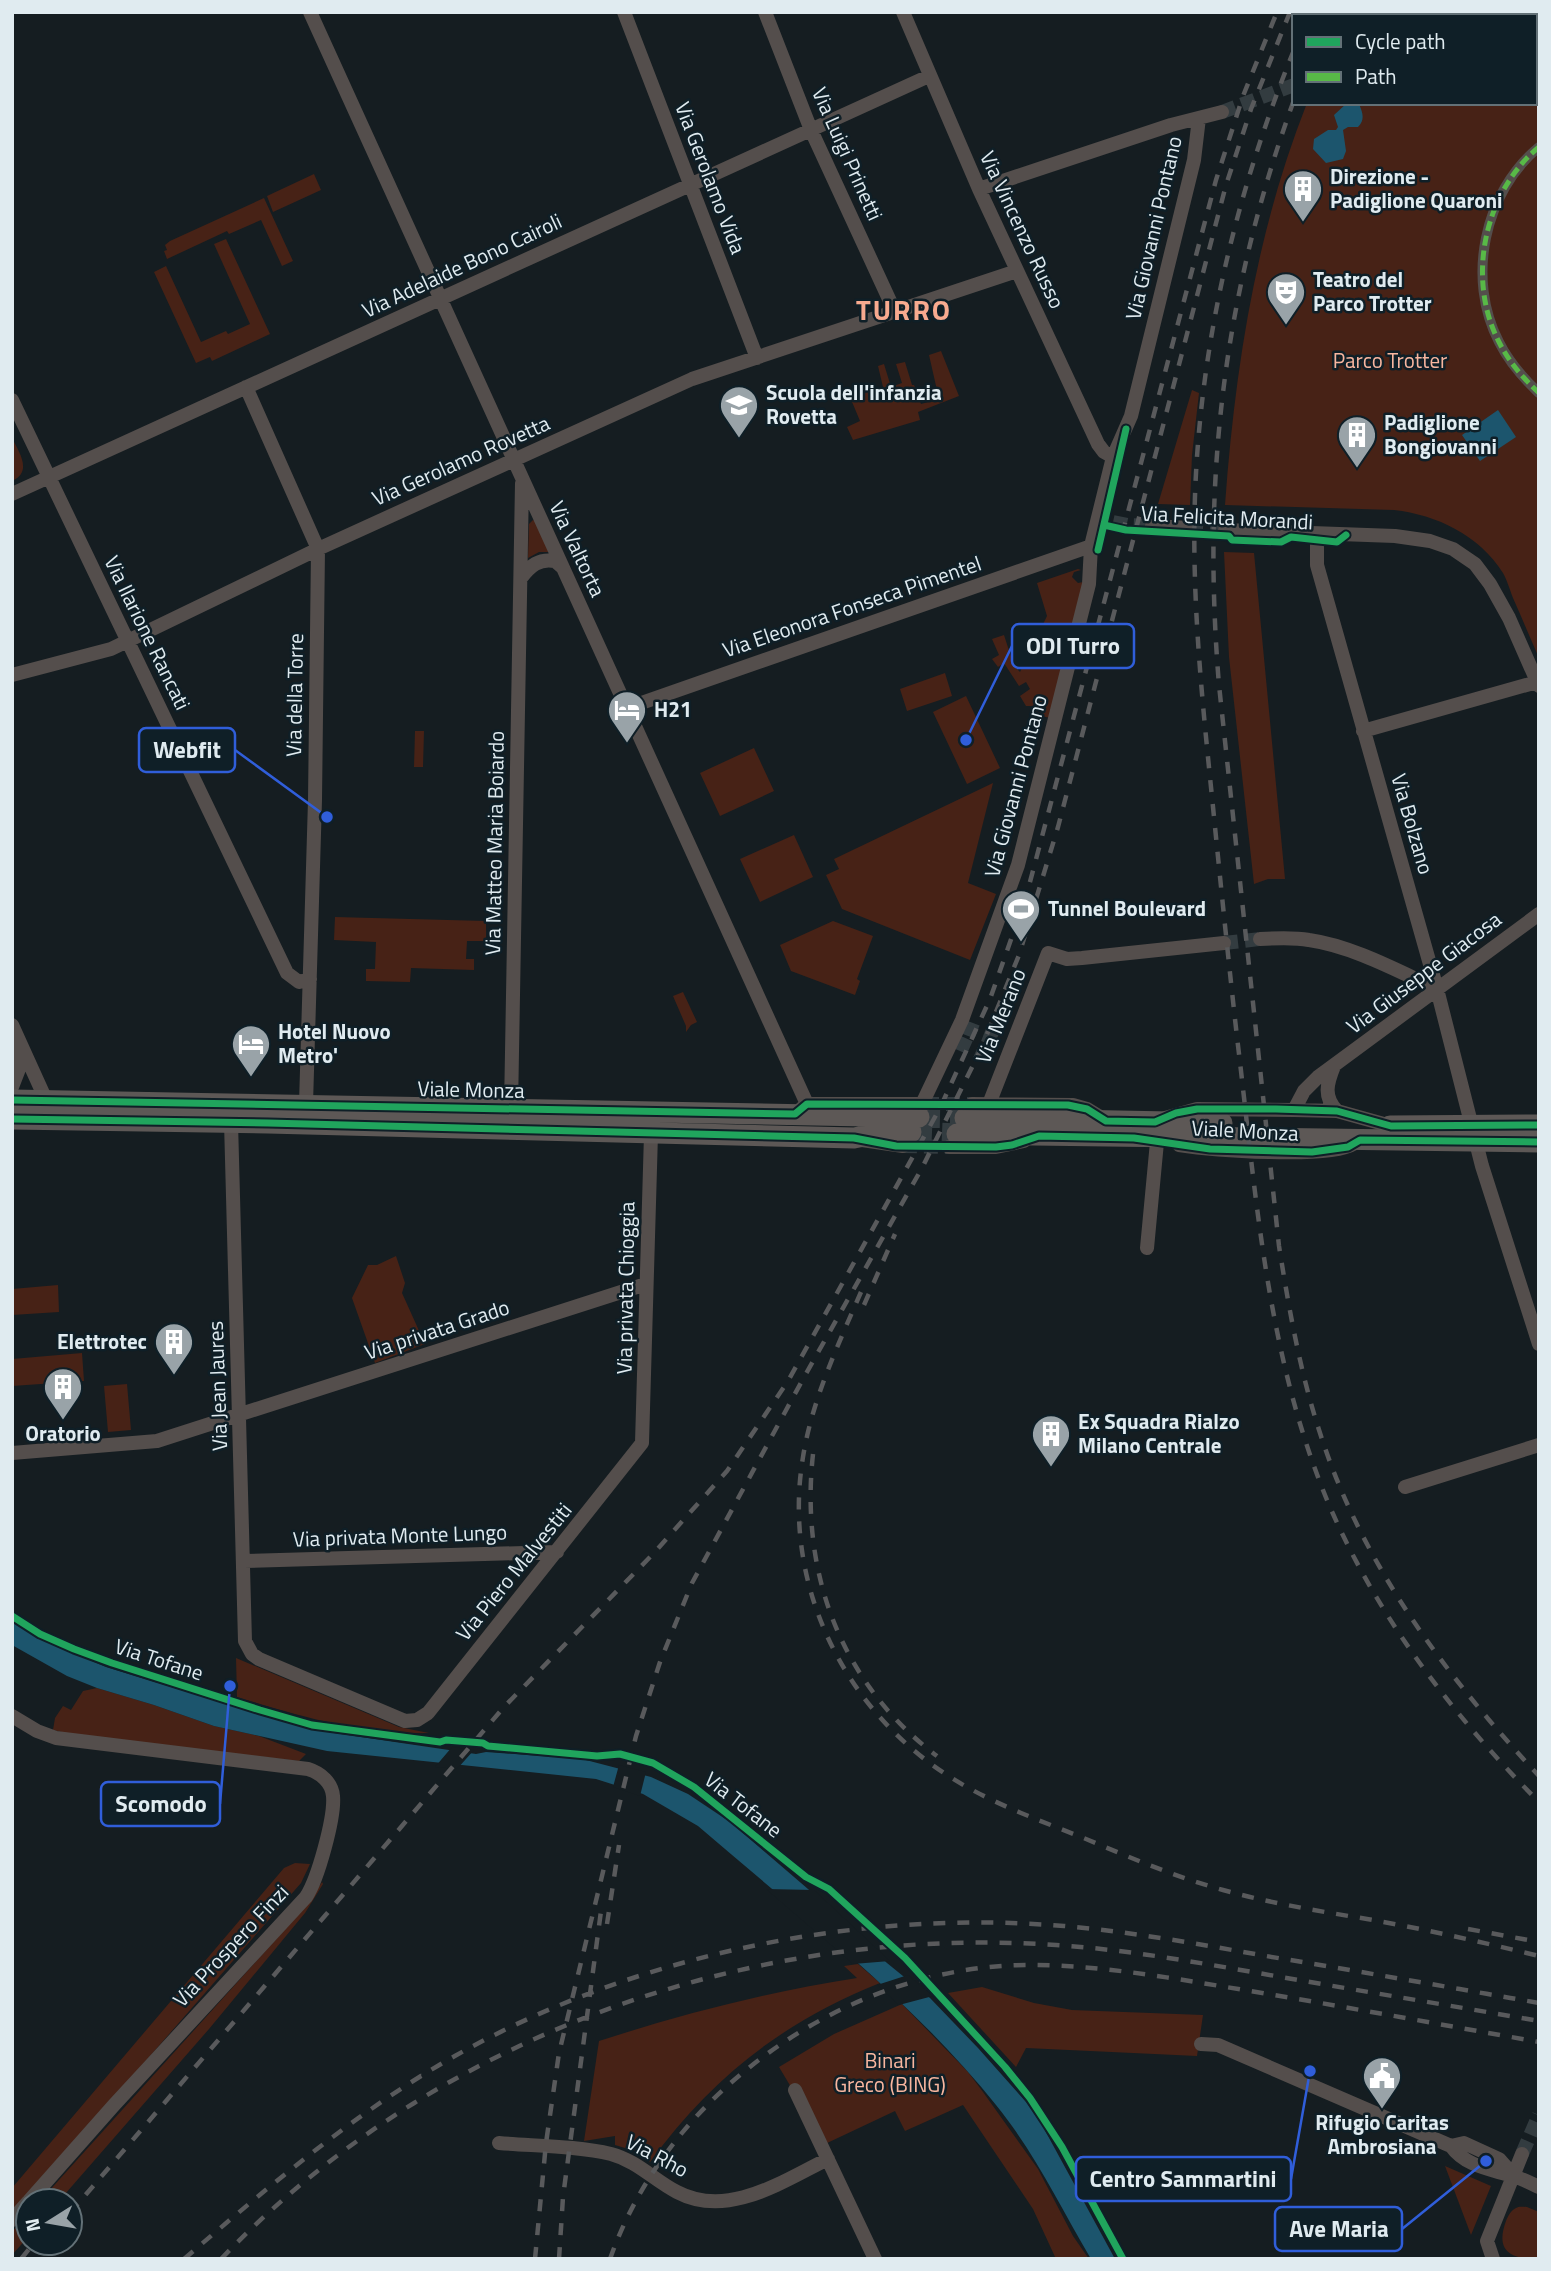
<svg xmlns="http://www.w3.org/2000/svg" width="1551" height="2271" font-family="'Titillium Web',sans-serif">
	<rect width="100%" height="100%" fill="#151d21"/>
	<!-- green -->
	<path fill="#472216" d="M1509,12h30v646c-9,-20 -17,-40 -26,-60 -3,-8 -6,-18 -10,-25 -24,-38 -66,-58 -109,-63l-169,-5c10,-137 31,-273 82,-402h228v-87h-35z
		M314,174l7,16 -48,22 -6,-16z
		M264,198l29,63 -11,5 -21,-46 -32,14 -2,-3 -60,28 -3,-8 3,-1 -2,-5 5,-4z
		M226,239l44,95 -58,27 -2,-4 -14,6 -42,-91 12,-6 35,76 25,-11 2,3 22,-10 -36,-80z
		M941,351l18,45 -41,16 2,8 -67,20 -6,-13 13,-6 -10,-24 33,-10 -5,-21 6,-2 7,23 11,-4 -6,-19 9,-2 7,23h2l7,19 18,-5 -10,-44z
		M1192,390l7,3 -7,62 -2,50 -32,-1z
		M12,438c7,14 21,34 0,43z
		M533,520l4,2 13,30h-11l-11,6 1,-34z
		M1224,552l30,1 31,326h-17l-14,5 -25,-227z
		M1078,569l3,1 -7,2 -2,5 6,6 5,-1 -33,136 -13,-3 -3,-9h-8l-6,-10 10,-7 -4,-7 -7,4 -15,-23 -6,4 -6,-8 7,-4 -7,-16 12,-4 10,31 6,6 27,-56 -10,-33z
		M945,673l7,23 -45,15 -7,-22z
		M966,696l34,72 -33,16 -34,-72z
		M415,731h9l-1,36h-9z
		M754,748l20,43 -54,25 -20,-43z
		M993,783l-25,100 28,11 -26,66 -128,-51 -16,-34 13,-6 -5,-10z
		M794,835l19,42 -53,25 -20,-43z
		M335,917l151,4v20h-19l-1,18h8v11l-63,-2 -1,14 -44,-1v-12h9l1,-27 -42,-2z
		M833,921l40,15 -16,43 3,2 -5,14 -64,-24 -11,-26z
		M683,992l14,30 -6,3 -5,7v-6l-13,-30z
		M396,1256l9,27 -3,10 23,51 -50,19 -23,-65 16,-33h9z
		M58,1285l1,27 -47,3v-26z
		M82,1353l2,28 -72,5v-27z
		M127,1384l4,46 -23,2 -4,-46z
		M236,1658l163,69 30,6c-65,2 -130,-17 -192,-36z
		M97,1688l57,17 60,21 45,10 47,18 -7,7 -216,-24 -30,-7 2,-12 8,-12 8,4 12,-19z
		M295,1863l15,1 -9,19 -289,331v-26l272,-320z
		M322,1882l1,2 -18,29 -96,116 -150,172h-19l267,-296z
		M858,1964l22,19c-97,39 -168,94 -230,179l-15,-11 -20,-6v-9l-31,5 15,-100c87,-28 168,-49 258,-63l-13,-12z
		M982,1987l52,16 38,7 131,5 -6,41 -171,-8 -10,19 -68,-74z
		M902,2004l66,68 15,20 55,77 35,67 16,23h-33l-23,-50 -70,-104 -58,26 -10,-20 -70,33 -46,-77 55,-33z
		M1445,2166l46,20 -20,49z
		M1527,2207l12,5v47c-29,0 -44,-8 -33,-38 2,-5 5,-11 10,-13 3,-2 7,-1 11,-1z
		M28,2214v23l-16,18v-23z"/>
	<!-- water -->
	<path fill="#1c556d" d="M1347,103l12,1c4,9 6,16 -1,23h-10l-5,3 3,21 -3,8 -17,4 -13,-14 1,-10 14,-9h8l2,-3 -4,-12z
		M1498,410l18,27 -36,24 -18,-26z
		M12,1621l33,20 61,26 173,53 55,13 142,21 10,-2 96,7 69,18 37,17 42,28 78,67 79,74 43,35 48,50 48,54 16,23 73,134h-24c-31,-53 -56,-106 -95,-154 -85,-106 -195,-190 -298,-279l-55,-32 -47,-15 -269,-28 -113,-25 -60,-21 -57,-17 -30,-12 -55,-31z"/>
	<!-- pier -->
	<path fill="#151d21" d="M452,1747l22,3 -17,19 -22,-2z
		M619,1765l27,7 -6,24 -27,-9z
		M766,1889l48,1 76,71 -37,3z
		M908,1975l24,20 1,1 -34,9 -22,-20z"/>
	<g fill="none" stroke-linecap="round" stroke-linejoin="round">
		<!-- minor-tunnel -->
		<path stroke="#333c40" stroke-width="14" stroke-dasharray="14 7" stroke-linecap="butt" d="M1222,112l72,-27
			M1113,522l14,3 25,1
			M1189,528l36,2
			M1224,943l36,-4
			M964,1027l37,14
			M957,1042l36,16
			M925,1104h47
			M903,1146l46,1
			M1522,2154l17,-39"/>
		<!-- primary-tunnel -->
		<path stroke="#333c40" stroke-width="21" stroke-dasharray="21 10" stroke-linecap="butt" d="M919,1117l46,1
			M911,1132l46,2"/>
		<!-- pedestrian -->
		<path stroke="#544e4c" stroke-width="10" d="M1539,147c-55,45 -73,132 -40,195 10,20 24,36 40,51"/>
		<!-- minor -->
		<path stroke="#544e4c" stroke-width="14" d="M310,12l497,1092
			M624,12l133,346
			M765,12l46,118 84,182
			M903,12l76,177 119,255 6,8 9,5
			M1476,16l9,-4
			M979,189l192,-64 51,-13
			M246,387l72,162 -3,251 -9,304
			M12,400l275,573 12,9 11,-3
			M12,494l917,-418
			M1152,526l37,2
			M1225,530l170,6 35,5 23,8 22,15 15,20 19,34 30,68
			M1317,535v30l120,424 45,177 57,178
			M521,578c9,-12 18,-20 34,-17l7,6
			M12,675l99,-26 207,-100 374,-170 325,-108
			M627,708l464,-162
			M1363,731l174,-49
			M1260,939c16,-1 33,-2 49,1 43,6 89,31 128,49
			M12,1025l34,75
			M1334,1066c-7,17 -11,31 3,45
			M12,1087l7,-18v-20
			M922,1104l40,-84 56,-155 71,-281 2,-38 22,-89 18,-41 63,-256 5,-42
			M972,1104l101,1 14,4 18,11
			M989,1104l59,-151 19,6 15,-1 142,-15
			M511,1109l11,-626
			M801,1109l6,-5h118
			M1294,1110l10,-19 14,-14 221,-163
			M1165,1118l32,-9 97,1 43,1 54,15
			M231,1122l14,519 7,13 7,5 146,62 12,-1 11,-7 214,-270 9,-309
			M862,1140l41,6
			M1179,1145c31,5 150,14 174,-1
			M949,1147h47l28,-6
			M1147,1248l10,-106
			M12,1453l145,-12 489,-157
			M1405,1487l134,-42
			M244,1561l313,-9
			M12,1716l25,15 19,7 252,31c13,4 24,14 25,27 2,21 -15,83 -27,101l-192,208 -85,96
			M1201,2044l17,1 233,101c14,20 39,23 61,30 9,2 18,7 27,11
			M795,2090l80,169
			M499,2143c35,3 79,3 112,11 26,7 43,26 66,38 51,27 106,-11 151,-33
			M1451,2146l13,-3 35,16 15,17
			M12,2220l16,-18
			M1493,2259l-6,-18 35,-87"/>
		<!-- primary -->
		<path stroke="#5d5856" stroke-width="21" d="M12,1100l907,17
			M965,1118l257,5
			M12,1119l256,4 586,15 30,-6h27
			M1390,1126l149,-1
			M957,1134l582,8"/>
		<!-- rail -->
		<path stroke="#595a5c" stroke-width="4.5" stroke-dasharray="12 12" stroke-linecap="butt" d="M1309,16l1,-4
			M1337,16l2,-4
			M1294,50c-55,135 -90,277 -98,423 -6,109 5,216 16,324 8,80 16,160 25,240 19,157 29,315 90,463 48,114 125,215 212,302
			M1294,100c-71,195 -92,379 -75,585l60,561c10,63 21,126 41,187 42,132 126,243 219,343
			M861,1292c-23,53 -49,108 -58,165 -21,125 39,250 144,318 43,28 92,45 139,64 45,19 90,38 137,51 47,13 95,21 144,29 57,10 115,23 172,37
			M864,1305l31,-71
			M813,1454c-13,118 27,229 124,302
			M607,1924l12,-79
			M1468,1929l71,13
			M70,2213l434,-506 149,-153 74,-83 61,-90 152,-273 50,-109 36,-102 190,-717 27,-84 34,-84
			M21,2259l13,-16
			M184,2259c76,-65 152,-130 237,-183 187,-116 424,-168 643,-150 68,6 135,18 202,30 91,15 182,31 273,47
			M221,2259c213,-223 530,-335 835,-314 76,5 150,19 225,32 86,15 172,29 258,44
			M535,2259l11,-116 13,-90 77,-317 24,-74 32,-79 111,-204 119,-211 59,-119 38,-94 39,-128 168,-642 25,-76 39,-97
			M559,2259l4,-62 38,-286
			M610,2259c26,-74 74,-139 135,-188 79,-65 181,-106 284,-106 74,0 148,14 221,26 97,16 193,34 289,51"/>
		<!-- quiet -->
		<path stroke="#58b947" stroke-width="5" stroke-dasharray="10 5" stroke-linecap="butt" d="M1539,147c-55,45 -73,132 -40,195 10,20 24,36 40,51"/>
		<!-- cycleway casing -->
		<g stroke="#0f1f27" stroke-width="11">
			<path id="cycleway" d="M1104,525l22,5 103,6 3,4 49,2 10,-5 46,5 9,-7
				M1098,550l28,-121
				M12,1100l783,14 12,-10 261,1 19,4 19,12 49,1 21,-9 21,-4h79l61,2 54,15 148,-1
				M12,1119l256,4 586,15 42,8 100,1 16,-2 27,-9 95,2 76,11 102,3 36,-5 12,-7 179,2
				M12,1616l28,18 34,15 38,14 148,47 52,15 128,17 6,-2 37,3 5,3 109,10 23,-2 33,9 41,24 112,90 23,12 76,69 100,109 25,31 32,49 61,112"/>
		</g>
		<!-- cycleway -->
		<use href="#cycleway" stroke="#20a55d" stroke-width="7"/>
	</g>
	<!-- icons -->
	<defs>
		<g id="building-pin" transform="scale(2.0125)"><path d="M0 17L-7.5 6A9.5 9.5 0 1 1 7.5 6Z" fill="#99a3a8" stroke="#0f1f27"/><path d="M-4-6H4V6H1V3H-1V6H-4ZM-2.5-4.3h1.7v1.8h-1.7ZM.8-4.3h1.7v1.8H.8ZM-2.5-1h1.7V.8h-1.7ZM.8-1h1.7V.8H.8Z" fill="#fff"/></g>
		<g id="theatre-pin" transform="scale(2.0125)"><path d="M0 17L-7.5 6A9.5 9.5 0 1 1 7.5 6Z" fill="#99a3a8" stroke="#0f1f27"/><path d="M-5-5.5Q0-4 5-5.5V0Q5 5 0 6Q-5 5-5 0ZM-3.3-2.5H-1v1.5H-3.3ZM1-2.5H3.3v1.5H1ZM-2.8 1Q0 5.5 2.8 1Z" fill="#fff"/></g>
		<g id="school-pin" transform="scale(2.0125)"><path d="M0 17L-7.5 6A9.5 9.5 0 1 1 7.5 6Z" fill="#99a3a8" stroke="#0f1f27"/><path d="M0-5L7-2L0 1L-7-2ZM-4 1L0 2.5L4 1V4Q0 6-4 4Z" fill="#fff"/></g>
		<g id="hotel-pin" transform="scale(2.0125)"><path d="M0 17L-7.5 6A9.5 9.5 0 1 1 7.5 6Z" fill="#99a3a8" stroke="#0f1f27"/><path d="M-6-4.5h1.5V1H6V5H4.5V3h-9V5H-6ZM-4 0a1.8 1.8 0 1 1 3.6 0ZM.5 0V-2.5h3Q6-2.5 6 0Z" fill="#fff"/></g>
		<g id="stadium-pin" transform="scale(2.0125)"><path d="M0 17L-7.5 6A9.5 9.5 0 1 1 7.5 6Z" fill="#99a3a8" stroke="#0f1f27"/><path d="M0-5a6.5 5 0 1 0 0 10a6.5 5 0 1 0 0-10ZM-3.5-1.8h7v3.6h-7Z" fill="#fff"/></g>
		<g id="civic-pin" transform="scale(2.0125)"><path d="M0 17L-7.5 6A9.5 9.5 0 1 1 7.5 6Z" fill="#99a3a8" stroke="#0f1f27"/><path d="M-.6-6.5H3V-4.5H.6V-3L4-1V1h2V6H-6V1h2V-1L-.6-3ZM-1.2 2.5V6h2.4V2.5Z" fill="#fff"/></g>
	</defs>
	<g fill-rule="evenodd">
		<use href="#building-pin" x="1303" y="189"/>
		<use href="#theatre-pin" x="1286" y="292"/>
		<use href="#school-pin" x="739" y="405"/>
		<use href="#building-pin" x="1357" y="435"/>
		<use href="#hotel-pin" x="627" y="710"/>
		<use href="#stadium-pin" x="1021" y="909"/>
		<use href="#hotel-pin" x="251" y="1044"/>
		<use href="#building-pin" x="174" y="1342"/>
		<use href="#building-pin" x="63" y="1387"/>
		<use href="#building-pin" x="1051" y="1434"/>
		<use href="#civic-pin" x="1382" y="2076"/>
	</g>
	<g text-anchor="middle" stroke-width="5" stroke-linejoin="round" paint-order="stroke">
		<!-- street labels -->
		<g font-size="21" fill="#e0ebf0" stroke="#0f1f27">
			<text transform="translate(847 154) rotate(66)" y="7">Via Luigi Prinetti</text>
			<text transform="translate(710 178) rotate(69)" y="7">Via Gerolamo Vida</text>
			<text transform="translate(1154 228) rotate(-77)" y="7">Via Giovanni Pontano</text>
			<text transform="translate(1022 230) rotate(65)" y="7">Via Vincenzo Russo</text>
			<text transform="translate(462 266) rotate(-25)" y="7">Via Adelaide Bono Cairoli</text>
			<text transform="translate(461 461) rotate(-24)" y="7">Via Gerolamo Rovetta</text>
			<text transform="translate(1227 518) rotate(3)" y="7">Via Felicita Morandi</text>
			<text transform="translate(577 549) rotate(65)" y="7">Via Valtorta</text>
			<text transform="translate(852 607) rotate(-19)" y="7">Via Eleonora Fonseca Pimentel</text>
			<text transform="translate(147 633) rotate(64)" y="7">Via Ilarione Rancati</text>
			<text transform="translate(295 695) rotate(-89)" y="7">Via della Torre</text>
			<text transform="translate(1016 786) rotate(-75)" y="7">Via Giovanni Pontano</text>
			<text transform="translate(1412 824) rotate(74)" y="7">Via Bolzano</text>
			<text transform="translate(495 843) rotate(-89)" y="7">Via Matteo Maria Boiardo</text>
			<text transform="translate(1424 973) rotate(-37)" y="7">Via Giuseppe Giacosa</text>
			<text transform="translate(1001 1016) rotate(-68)" y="7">Via Merano</text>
			<text transform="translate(471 1090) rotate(1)" y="7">Viale Monza</text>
			<text transform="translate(1245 1131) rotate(3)" y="7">Viale Monza</text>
			<text transform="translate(626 1288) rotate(-89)" y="7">Via privata Chioggia</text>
			<text transform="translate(437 1330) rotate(-18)" y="7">Via privata Grado</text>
			<text transform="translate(218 1386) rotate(-92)" y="7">Via Jean Jaures</text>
			<text transform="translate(400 1536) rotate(-2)" y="7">Via privata Monte Lungo</text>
			<text transform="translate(514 1572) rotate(-51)" y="7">Via Piero Malvestiti</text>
			<text transform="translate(159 1660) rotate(18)" y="7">Via Tofane</text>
			<text transform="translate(743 1805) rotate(38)" y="7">Via Tofane</text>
			<text transform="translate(231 1946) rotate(-47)" y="7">Via Prospero Finzi</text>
			<text transform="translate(657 2156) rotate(28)" y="7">Via Rho</text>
		</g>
		<!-- poi labels -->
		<g font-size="21" font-weight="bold" fill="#e0ebf0" stroke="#0f1f27" text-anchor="start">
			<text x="1330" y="184">Direzione -<tspan x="1330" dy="24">Padiglione Quaroni</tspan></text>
			<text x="1313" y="287">Teatro del<tspan x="1313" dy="24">Parco Trotter</tspan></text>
			<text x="766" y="400">Scuola dell'infanzia<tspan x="766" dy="24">Rovetta</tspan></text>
			<text x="1384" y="430">Padiglione<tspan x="1384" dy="24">Bongiovanni</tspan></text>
			<text x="654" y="717">H21</text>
			<text x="1048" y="916">Tunnel Boulevard</text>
			<text x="278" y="1039">Hotel Nuovo<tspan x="278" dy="24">Metro'</tspan></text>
			<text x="147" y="1349" text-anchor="end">Elettrotec</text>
			<text x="1078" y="1429">Ex Squadra Rialzo<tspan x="1078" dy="24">Milano Centrale</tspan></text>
			<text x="63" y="1441" text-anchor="middle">Oratorio</text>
			<text x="1382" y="2130" text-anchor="middle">Rifugio Caritas<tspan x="1382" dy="24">Ambrosiana</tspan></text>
		</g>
		<!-- park labels -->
		<g font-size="21" fill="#f8b69f" stroke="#0f1f27">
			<text x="1390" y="368">Parco Trotter</text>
			<text x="890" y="2068">Binari<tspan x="890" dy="24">Greco (BING)</tspan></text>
		</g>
		<!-- district labels -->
		<g font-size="28" font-weight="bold" letter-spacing="2" fill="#f8aa8f" stroke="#0f1f27">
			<text x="904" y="320">TURRO</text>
		</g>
	</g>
	<!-- callouts -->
	<path fill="none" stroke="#305eda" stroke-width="2.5" d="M966 740L1012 646M327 817L235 750M230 1686L220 1804M1310 2071L1291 2179M1486 2161L1402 2229"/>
	<g fill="#305eda" stroke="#0f1f27" stroke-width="2.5">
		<circle cx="966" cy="740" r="7"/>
		<circle cx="327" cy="817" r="7"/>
		<circle cx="230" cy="1686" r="7"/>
		<circle cx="1310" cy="2071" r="7"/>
		<circle cx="1486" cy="2161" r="7"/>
	</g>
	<g fill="#0f1f27" stroke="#305eda" stroke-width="2.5">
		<rect x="1012" y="624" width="122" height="44" rx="7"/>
		<rect x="139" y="728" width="96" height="44" rx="7"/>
		<rect x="101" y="1782" width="119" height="44" rx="7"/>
		<rect x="1076" y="2157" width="215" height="44" rx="7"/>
		<rect x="1275" y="2207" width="127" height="44" rx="7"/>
	</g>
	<g font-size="23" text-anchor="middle" font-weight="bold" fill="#e0ebf0">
		<text x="1073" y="654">ODI Turro</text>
		<text x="187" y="758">Webfit</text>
		<text x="161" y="1812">Scomodo</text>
		<text x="1183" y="2187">Centro Sammartini</text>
		<text x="1339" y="2237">Ave Maria</text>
	</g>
	<!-- border -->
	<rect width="1551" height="2271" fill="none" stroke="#e0ebf0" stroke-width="28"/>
	<!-- legend -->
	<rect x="1292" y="14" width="245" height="91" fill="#0f1f27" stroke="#637177" stroke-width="2"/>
	<rect x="1306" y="37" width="35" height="10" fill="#20a55d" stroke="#637177" stroke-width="2"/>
	<text x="1355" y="49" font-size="21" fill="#e0ebf0">Cycle path</text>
	<rect x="1306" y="72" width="35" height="10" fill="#58b947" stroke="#637177" stroke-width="2"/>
	<text x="1355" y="84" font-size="21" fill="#e0ebf0">Path</text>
	<!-- north arrow -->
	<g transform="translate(49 2222) rotate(259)"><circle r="33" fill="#0f1f27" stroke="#637177" stroke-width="2"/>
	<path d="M0-5L12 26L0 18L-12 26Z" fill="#99a3a8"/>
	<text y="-10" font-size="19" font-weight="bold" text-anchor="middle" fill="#e0ebf0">N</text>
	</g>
</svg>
